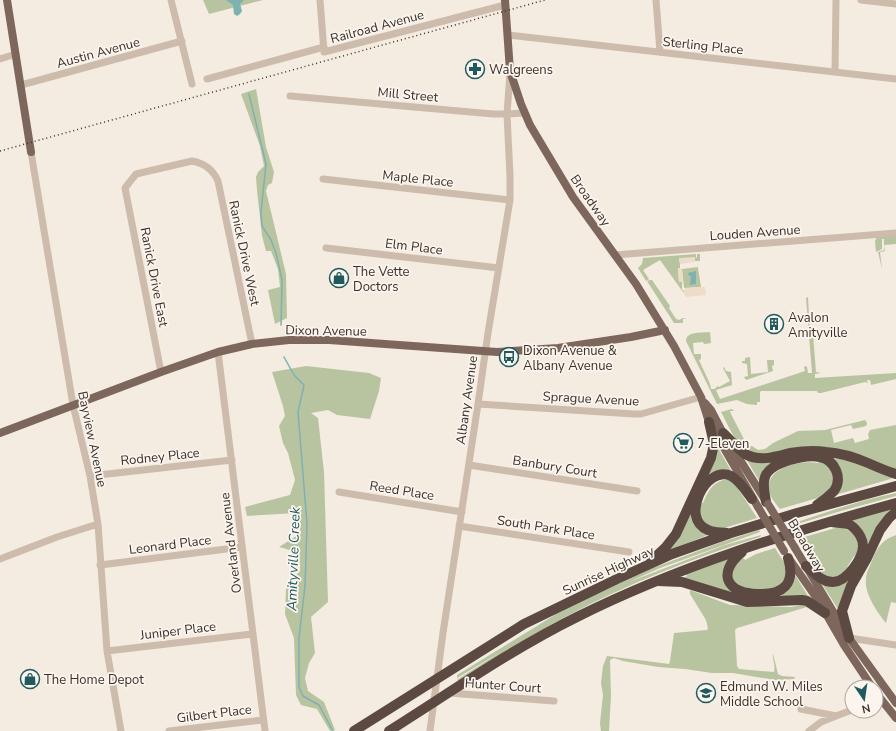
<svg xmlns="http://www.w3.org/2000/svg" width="896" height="731" font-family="'Nunito Sans',sans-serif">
	<rect width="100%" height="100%" fill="#f4ebe1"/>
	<!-- green -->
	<path fill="#b8c4a0" d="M203,0h60l-54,14z
		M256,89l10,58 8,25 -2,11 -4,2 -2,6 20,83 1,44 -12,6 -7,-34 12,-3 -2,-18 -7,-18h-5l-4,-15 -5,-46 -1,-13 2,-5 6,-6 -4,-20 -19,-52z
		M896,235v9l-12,1 1,6 -5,1 2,17 -4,-17 6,-2v-11h-2v10l-6,3 -1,-11 2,-4z
		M696,254v4l1,-1v-3h3v7h-5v-4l-15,4v7h-2l1,14h3v8l3,1 -2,1 -23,-32 -17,10 6,9 -3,2 -8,-13 4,-4 1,-6z
		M697,262l4,25 -17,1 -2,-19 16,-2z
		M650,280h2l18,26 -1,2 7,11 3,1 4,-2h4l-4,1v4h-9l-27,-42z
		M808,297l2,37h3l3,38 5,1 -6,1v4l81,-5v6l-25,6 -1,-5h-3l1,3 -3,-1 -44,11h-3l-1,-2h-56l-1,1v10h-3v3l-10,-1 -10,-4 -20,4 -31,-63c0,-10 16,-8 24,-9l1,11 -7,1 -1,-2 -10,1 1,11h7v5l-2,1 11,24 1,5h3l2,-1 1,-2 2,1 11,-6 -7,-13 1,-1 2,4 5,1 1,13 -16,5 4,9 85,-28 -1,-4 2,-1 1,1 1,6h4l-6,-75z
		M750,357l1,17 17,-2 -1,-12h7v5l-2,1 1,5 -27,9 -2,-3 4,-1 -1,-12 -5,-1v-2h3v-3z
		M306,366l63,7 12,5 -2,13 -9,28 -33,-4 -9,-5 -17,3 7,5 6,54 4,130 -17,15 4,36 -6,10 -4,15 3,13 16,11 11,28 -5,1 -13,-22 -16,-4 -5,-10 -2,-57 -9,-24 1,-25 3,-7 11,-11c1,-20 -4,-19 -21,-24l22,-14 -5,-20 -49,3 -2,-9 45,-12 5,-15 -7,-27 -5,-10 -4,-17 6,-10 -2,-10 -11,-34z
		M732,409l2,2h-4l1,3 17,33 4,-1 6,4 7,-1 8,-6 25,-12 27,-1 40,-10 2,3 -1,3 -13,3 -2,-4 -20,5 3,13 19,-5 2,5 14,-4 -1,-5 2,-4 26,-5v47l-50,-19 -85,2c-26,-8 -28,-21 -40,-43z
		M718,448l15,26 -28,6 5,-6 -2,-3z
		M831,455l6,1 57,22 -62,18 5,-7z
		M745,457l30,3 -15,22z
		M819,461l9,3 7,12 -5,15 -9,6 -41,12c-4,-5 -10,-12 -11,-18 -4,-24 32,-31 49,-28z
		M723,480h7l7,7 20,31 -36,11h-5l-14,-8 -3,-11 2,-8 2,1c5,-11 8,-19 20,-23z
		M896,493v3l-55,15 -47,14v-2c33,-11 67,-23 102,-30z
		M896,507l-8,8h-3l-17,29 -2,1 -12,-23 -5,-2z
		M688,513l6,2 16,19 -46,19z
		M835,528c11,-1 16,4 24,11l-2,20 -3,-3 -10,16 -11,6 -15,-6 -20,-33z
		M759,530l1,2 -100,36 -31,14 96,-37 36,-10 -1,2c-66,21 -131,46 -193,79 -38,20 -74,43 -110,65l1,-2 46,-29 -47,28v-3l101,-62 32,-16 63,-29 69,-26z
		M896,535v68l-5,-1 -5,21c-9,-11 -22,-30 -20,-44 0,-7 5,-15 7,-21 5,-12 11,-19 23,-23z
		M775,548l10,16 2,10 -7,12 -9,3 -22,3 -16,-10 -3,-14 8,-7 6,-3 1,2 11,-6z
		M728,559l4,34 -49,-15 4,-2 -1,-2z
		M853,572l-15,37 -16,-25z
		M795,575l13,21 -26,1v-2l-4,1z
		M690,590l40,15 61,2 12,-2 4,2 -70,21 -2,2 2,36 2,3 35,3c2,-6 -2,-12 -1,-18l5,20 4,2 13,1 -1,2 -19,1 -42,-7h-21l-27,-4 -27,-2 -35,-6 -9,-3 -4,2 1,35 -2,36h-8l-1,-8 3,-28 -2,-12 2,-17 4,-10 62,8 1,-3 4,-28 33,-3 1,-2 -2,-8 -16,-26z"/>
	<!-- plaza -->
	<path fill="#ecdcc8" d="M695,257v5l-15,2 -1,-3v-3z
		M678,268l4,1 1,13h-4z
		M705,287l1,8 -20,2 -3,-5 2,-1v-3z"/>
	<!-- water -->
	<path fill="#7fb0b2" d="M226,0h18l-4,4 2,7 -2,3 -3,2 -3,-2 -1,-9z
		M696,271v13l-6,1 1,-9h-2l-1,-3z"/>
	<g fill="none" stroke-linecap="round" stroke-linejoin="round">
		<!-- stream -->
		<path stroke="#7fb0b2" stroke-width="1.5" d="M249,94l17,70 -5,48 1,14 9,14 5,13 6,27 -1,45
			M284,357l10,18 10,10 -6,27 9,112 -2,62 -6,52v49l4,9 16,9 14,26"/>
		<!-- minor -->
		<path stroke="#cdbbac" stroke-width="7" d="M171,0l21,84
			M320,0l4,52 181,-47
			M656,0l4,52
			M861,0l35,4
			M508,35l388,44
			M0,59l16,-5
			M835,72l1,-72
			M207,79l117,-32
			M21,85l161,-44
			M290,96l203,18h14l17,-1
			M31,152l42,253 17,71 8,48 9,127 14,80
			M323,179l187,21
			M326,248l173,20
			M615,255l281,-22
			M218,352l47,379
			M161,372l-36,-184 11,-14 56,-13c12,2 21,9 26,20l34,163
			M478,404l156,10h7l60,-17
			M469,465l168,26
			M90,476l142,-16
			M339,492l123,20
			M459,526l170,26
			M0,559l57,-22 41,-13
			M100,565l142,-18
			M849,638l47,7
			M107,651l145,-17
			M450,693l104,8
			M801,709l35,7 16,-6
			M169,731l94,-11
			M430,731l13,-98 35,-229 10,-71 22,-133v-24l-3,-62 3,-41
			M809,731l12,-9 15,-6"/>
		<!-- major -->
		<path stroke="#7d675c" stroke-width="8" d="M7,0l24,152
			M505,0l5,71 11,33 9,21 43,72 63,87 38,62 27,51 8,25 49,85
			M705,403l6,7 12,23 41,65
			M0,433l161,-61 57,-20 34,-8 37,-4h40l168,12 61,-4 73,-11 34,-7
			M795,548l54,90 47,65
			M790,560l28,40 26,45 28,42
			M876,693l20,25"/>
		<!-- highway -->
		<path stroke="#5c4a42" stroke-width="10" d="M723,433c7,6 14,16 22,21 15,8 30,3 45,-1 12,-2 25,-3 36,-1 15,1 28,5 42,11 9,4 18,8 28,11
			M766,502c-1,-8 -4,-17 -1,-25 5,-15 41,-23 55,-20 15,3 23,21 14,34 -5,5 -11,10 -17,14
			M727,533c-6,-1 -13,0 -19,-3 -29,-11 -2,-66 23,-54 9,5 15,15 21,23
			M742,552c-26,21 -15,42 16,42 25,1 38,-10 30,-36
			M651,561l14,-13 11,-14 35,-76 3,-14 -5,-22
			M806,566c8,7 16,16 27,16 13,0 30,-23 30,-36 0,-6 -4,-13 -8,-17 -2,-2 -4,-4 -7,-5 -5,-1 -11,-1 -16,-2
			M658,581l24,1 65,20 55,-2 5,1 18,12
			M849,638l-7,-27 9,-25 16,-28 13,-28 9,-12 7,-6
			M354,731l170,-107 93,-45 55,-25 59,-21 66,-20 99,-27
			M389,731c62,-39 123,-82 188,-114 102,-51 210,-84 319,-114"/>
		<!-- rail -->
		<path stroke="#3b302b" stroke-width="1.5" stroke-dasharray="1 3" stroke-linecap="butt" d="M0,151l545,-151"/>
		<!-- major-bridge -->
		<path stroke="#7d675c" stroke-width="8" d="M768,504l27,44
			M758,507l26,44"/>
	</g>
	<!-- icons -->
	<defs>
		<g id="pharmacy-ring" transform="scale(1)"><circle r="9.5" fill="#fbf5ee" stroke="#1f5a5e" stroke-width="1.5"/><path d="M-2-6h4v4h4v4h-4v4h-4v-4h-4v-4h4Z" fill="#1f5a5e"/></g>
		<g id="shop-ring" transform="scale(1)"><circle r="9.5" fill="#fbf5ee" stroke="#1f5a5e" stroke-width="1.5"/><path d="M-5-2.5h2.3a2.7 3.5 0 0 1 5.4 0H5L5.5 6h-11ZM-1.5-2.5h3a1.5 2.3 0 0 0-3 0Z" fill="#1f5a5e"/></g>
		<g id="building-ring" transform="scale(1)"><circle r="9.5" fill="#fbf5ee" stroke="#1f5a5e" stroke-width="1.5"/><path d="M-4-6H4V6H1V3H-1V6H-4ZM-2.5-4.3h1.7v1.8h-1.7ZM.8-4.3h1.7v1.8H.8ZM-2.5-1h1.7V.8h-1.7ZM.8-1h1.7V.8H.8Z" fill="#1f5a5e"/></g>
		<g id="bus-ring" transform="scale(1)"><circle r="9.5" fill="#fbf5ee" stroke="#1f5a5e" stroke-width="1.5"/><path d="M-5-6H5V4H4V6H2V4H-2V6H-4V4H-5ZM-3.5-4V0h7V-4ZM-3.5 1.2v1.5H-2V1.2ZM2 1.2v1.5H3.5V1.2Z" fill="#1f5a5e"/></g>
		<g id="supermarket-ring" transform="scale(1)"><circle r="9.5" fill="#fbf5ee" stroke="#1f5a5e" stroke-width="1.5"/><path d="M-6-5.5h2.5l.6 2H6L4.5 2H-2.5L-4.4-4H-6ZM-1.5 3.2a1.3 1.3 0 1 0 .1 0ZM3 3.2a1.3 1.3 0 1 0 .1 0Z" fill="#1f5a5e"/></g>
		<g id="school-ring" transform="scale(1)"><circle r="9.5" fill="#fbf5ee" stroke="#1f5a5e" stroke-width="1.5"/><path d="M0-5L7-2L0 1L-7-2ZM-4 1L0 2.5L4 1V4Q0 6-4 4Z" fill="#1f5a5e"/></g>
	</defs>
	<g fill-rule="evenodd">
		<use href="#pharmacy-ring" x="475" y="69"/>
		<use href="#shop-ring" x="339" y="278"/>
		<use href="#building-ring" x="774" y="324"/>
		<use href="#bus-ring" x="509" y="357"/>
		<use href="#supermarket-ring" x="683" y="443"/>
		<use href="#shop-ring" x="30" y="679"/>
		<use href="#school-ring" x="706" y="693"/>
	</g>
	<g text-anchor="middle" stroke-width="3.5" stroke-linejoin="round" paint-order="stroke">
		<!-- street labels -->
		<g font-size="13" fill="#3b302b" stroke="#fbf5ee">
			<text transform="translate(377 26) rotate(-15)" y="5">Railroad Avenue</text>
			<text transform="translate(703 45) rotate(6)" y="5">Sterling Place</text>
			<text transform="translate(98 52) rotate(-15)" y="5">Austin Avenue</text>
			<text transform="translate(408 94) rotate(5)" y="5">Mill Street</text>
			<text transform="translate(418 178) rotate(6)" y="5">Maple Place</text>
			<text transform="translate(591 200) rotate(55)" y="5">Broadway</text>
			<text transform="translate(755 232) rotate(-4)" y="5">Louden Avenue</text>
			<text transform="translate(414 246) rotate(7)" y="5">Elm Place</text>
			<text transform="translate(245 253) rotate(78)" y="5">Ranick Drive West</text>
			<text transform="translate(155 277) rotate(79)" y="5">Ranick Drive East</text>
			<text transform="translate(326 330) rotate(1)" y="5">Dixon Avenue</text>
			<text transform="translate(591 398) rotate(3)" y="5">Sprague Avenue</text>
			<text transform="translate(466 400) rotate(-82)" y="5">Albany Avenue</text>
			<text transform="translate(93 439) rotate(78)" y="5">Bayview Avenue</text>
			<text transform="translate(160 456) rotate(-6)" y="5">Rodney Place</text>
			<text transform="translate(555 466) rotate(9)" y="5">Banbury Court</text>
			<text transform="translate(402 490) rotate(9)" y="5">Reed Place</text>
			<text transform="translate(546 527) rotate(9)" y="5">South Park Place</text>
			<text transform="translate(230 543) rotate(-97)" y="5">Overland Avenue</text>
			<text transform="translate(170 544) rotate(-7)" y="5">Leonard Place</text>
			<text transform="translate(807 545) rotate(59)" y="5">Broadway</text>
			<text transform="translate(608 570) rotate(-25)" y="5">Sunrise Highway</text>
			<text transform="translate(178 630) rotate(-7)" y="5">Juniper Place</text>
			<text transform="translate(503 685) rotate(4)" y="5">Hunter Court</text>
			<text transform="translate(214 713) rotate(-7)" y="5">Gilbert Place</text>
		</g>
		<!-- poi labels -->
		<g font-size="13" fill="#3b302b" stroke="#fbf5ee" text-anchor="start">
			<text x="489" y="74">Walgreens</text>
			<text x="353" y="276">The Vette<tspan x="353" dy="15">Doctors</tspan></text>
			<text x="788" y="322">Avalon<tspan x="788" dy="15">Amityville</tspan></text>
			<text x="523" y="355">Dixon Avenue &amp;<tspan x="523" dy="15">Albany Avenue</tspan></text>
			<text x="697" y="448">7-Eleven</text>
			<text x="44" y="684">The Home Depot</text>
			<text x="720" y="691">Edmund W. Miles<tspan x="720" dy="15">Middle School</tspan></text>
		</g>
		<!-- water labels -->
		<g font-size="14" font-style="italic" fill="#1f5a5e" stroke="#fbf5ee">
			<text transform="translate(293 559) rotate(-88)" y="5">Amityville Creek</text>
		</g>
	</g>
	<!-- north arrow -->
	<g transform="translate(864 699) rotate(167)"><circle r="19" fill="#fbf5ee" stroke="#aea6a0"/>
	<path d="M0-3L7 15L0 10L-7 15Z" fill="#1f5a5e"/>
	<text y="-6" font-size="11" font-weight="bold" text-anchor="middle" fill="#3b302b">N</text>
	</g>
</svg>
